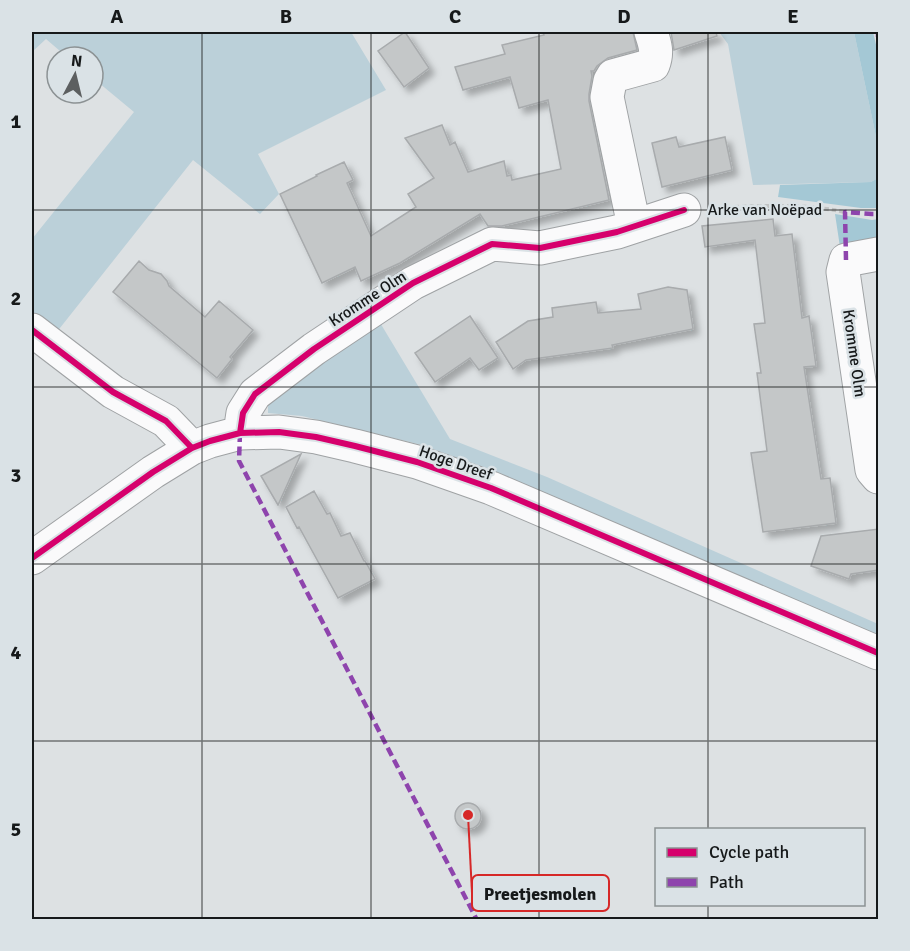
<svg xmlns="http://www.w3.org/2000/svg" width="910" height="951" font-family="Signika,sans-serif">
	<defs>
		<filter id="shadow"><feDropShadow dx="5.5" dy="5.5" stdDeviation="3" flood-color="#0004"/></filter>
	</defs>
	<rect width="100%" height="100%" fill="#dde1e3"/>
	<!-- green -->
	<path fill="#bbd0d9" d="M32,32h319l35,58 -128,64 21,40 -19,20 -67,-54 -137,173 -24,-19v-75l102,-127 -41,-34v-21h-26l-21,-18 -14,13z
		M719,32h135l24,114v32l-7,4 -118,3 -25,-141z
		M379,321l71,118 97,38 331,147v11l-367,-156 -89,-34 -120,-29 -34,-3v-16z"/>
	<!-- forest -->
	<path fill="#a4c8d5" d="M854,32h19l5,21v93z
		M878,178v30h-17l-83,-11 2,-12 91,-3z
		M835,214l37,6 6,-1v21l-38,7z"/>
	<!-- building -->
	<path fill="#c4c7c8" stroke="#a8abad" stroke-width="1.5" filter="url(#shadow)" d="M405,32l24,36 -25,19 -26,-36z
		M543,32h90l4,18 -29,8 -11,8 -3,5h-3l1,5 -3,18v7l20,99 -107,26h-14l-8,-12 -80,49 -39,18 -6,-14 -33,16 -42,-89 37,-18 -1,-1 28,-13 9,18 -6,3 24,53 45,-29 -8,-13 26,-16 -29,-40 37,-13 8,20 5,-3 13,30 36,-11 3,15 4,-1 1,5 49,-11 -13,-69 -29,8 -9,-31 -47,13 -8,-23 50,-13 -3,-9 42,-10z
		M671,32h45l1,4 -43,14z
		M676,137l3,10 46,-10 7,33 -70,17 -10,-44z
		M773,219l2,17 17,-2 10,84 7,-2 7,50 -12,1 17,112 9,-1 6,45 -73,9 -12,-79 16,-2 -10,-78h4l-7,-49 11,-1 -10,-83 -50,7 -3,-21z
		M139,261l10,9 12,4 6,7 2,5 36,31 14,-16 34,29 -23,27 2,2 -15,19 -104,-86z
		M668,287l19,3 6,39 -81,16 1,3 -87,12 -13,9 -17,-27 32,-21 25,-4 -1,-9 44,-6 2,11 43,-4 -3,-15z
		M470,316l28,42 -19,12 -9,-12 -35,24 -20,-29z
		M301,454l-23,51 -17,-29z
		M314,491l13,23 3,-1 11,23 9,-3 14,28h1l10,18 -37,19 -39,-71 -2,1 -11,-21z
		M879,529v41l-28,4 -2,5 -38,-13 10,-30z
		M455 816a13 13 0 1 1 26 0a13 13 0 1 1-26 0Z"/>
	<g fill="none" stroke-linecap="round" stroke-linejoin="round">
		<!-- minor casing -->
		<g stroke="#9fa2a4" stroke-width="35">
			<path id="minor" d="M634,226l-27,-129 3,-16 3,-5 40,-11c5,-13 2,-21 -2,-33
				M878,254l-32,6 -3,12 29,198 6,7
				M32,330l81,62 53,29 26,27
				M240,433l3,-20 12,-19 59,-45 99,-66 79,-39 48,4 77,-16 67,-22
				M32,558l121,-86 39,-24 18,-7 30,-8 39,-1 37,5 39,9 62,16 74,26 387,165"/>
		</g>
		<!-- path -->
		<path stroke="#c0c2c2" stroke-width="4" stroke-dasharray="4.5 3" stroke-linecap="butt" d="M712,208c45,-2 89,-5 133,4"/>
		<!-- minor -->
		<use href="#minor" stroke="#fafafb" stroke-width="33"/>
		<!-- quiet -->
		<path stroke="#8e44ad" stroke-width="4.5" stroke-dasharray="9 4.5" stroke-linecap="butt" d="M878,32v5
			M846,260l-1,-48 27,2h6
			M240,433l-1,28 238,459"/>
		<!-- cycleway casing -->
		<g stroke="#dae2e6" stroke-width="10">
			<path id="cycleway" d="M32,330l81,62 53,29 26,27
				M240,433l3,-20 12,-19 59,-45 99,-66 79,-39 48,4 77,-16 67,-22
				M32,558l121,-86 39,-24 18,-7 30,-8 39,-1 37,5 39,9 62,16 74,26 387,165"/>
		</g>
		<!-- cycleway -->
		<use href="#cycleway" stroke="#d6006c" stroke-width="6"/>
	</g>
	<!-- grid -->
	<path fill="none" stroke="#16191a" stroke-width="1.5" stroke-opacity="0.55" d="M202,32v888M371,32v888M539,32v888M708,32v798M32,210h846M32,387h846M32,564h846M32,741h846M708,904v16"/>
	<g text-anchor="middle" stroke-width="5" stroke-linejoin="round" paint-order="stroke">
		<!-- street labels -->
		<g font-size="16" fill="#16191a" stroke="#dae2e6">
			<text x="765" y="215">Arke van Noëpad</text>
			<text transform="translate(367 298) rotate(-33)" y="6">Kromme Olm</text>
			<text transform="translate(855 353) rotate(82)" y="6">Kromme Olm</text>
			<text transform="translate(456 462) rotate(19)" y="6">Hoge Dreef</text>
		</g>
	</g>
	<!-- callouts -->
	<path fill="none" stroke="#d62828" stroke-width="2" d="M468 815L472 893"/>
	<circle fill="#d62828" stroke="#dae2e6" stroke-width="2" cx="468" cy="815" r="6"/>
	<rect fill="#dae2e6" stroke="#d62828" stroke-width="2" x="472" y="875" width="137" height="36" rx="6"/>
	<g font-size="18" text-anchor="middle" font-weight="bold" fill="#16191a">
		<text x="540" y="900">Preetjesmolen</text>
	</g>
	<!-- border -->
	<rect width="910" height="951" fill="none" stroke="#dae2e6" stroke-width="66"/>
	<!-- legend -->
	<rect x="655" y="828" width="210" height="78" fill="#dae2e6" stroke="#8c9294" stroke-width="1.5"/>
	<rect x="667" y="848" width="30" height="9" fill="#d6006c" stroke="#8c9294" stroke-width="1.5"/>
	<text x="709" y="858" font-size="18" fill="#16191a">Cycle path</text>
	<rect x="667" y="878" width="30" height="9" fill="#8e44ad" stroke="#8c9294" stroke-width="1.5"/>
	<text x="709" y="888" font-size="18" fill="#16191a">Path</text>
	<!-- north arrow -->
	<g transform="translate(75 75) rotate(7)"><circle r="28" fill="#dae2e6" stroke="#8c9294" stroke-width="1.5"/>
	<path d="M0-4.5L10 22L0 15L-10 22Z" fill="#5c5f60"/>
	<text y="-9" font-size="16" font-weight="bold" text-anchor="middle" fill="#16191a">N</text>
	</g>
	<rect x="33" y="33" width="844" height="885" fill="none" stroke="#16191a" stroke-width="2"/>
	<g font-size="20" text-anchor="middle" font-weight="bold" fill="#16191a">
		<text x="117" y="23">A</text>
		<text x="286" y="23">B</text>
		<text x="455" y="23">C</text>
		<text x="624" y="23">D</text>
		<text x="793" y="23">E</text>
		<text x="16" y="128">1</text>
		<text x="16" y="305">2</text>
		<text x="16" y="482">3</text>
		<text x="16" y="659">4</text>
		<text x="16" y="836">5</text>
	</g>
</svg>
